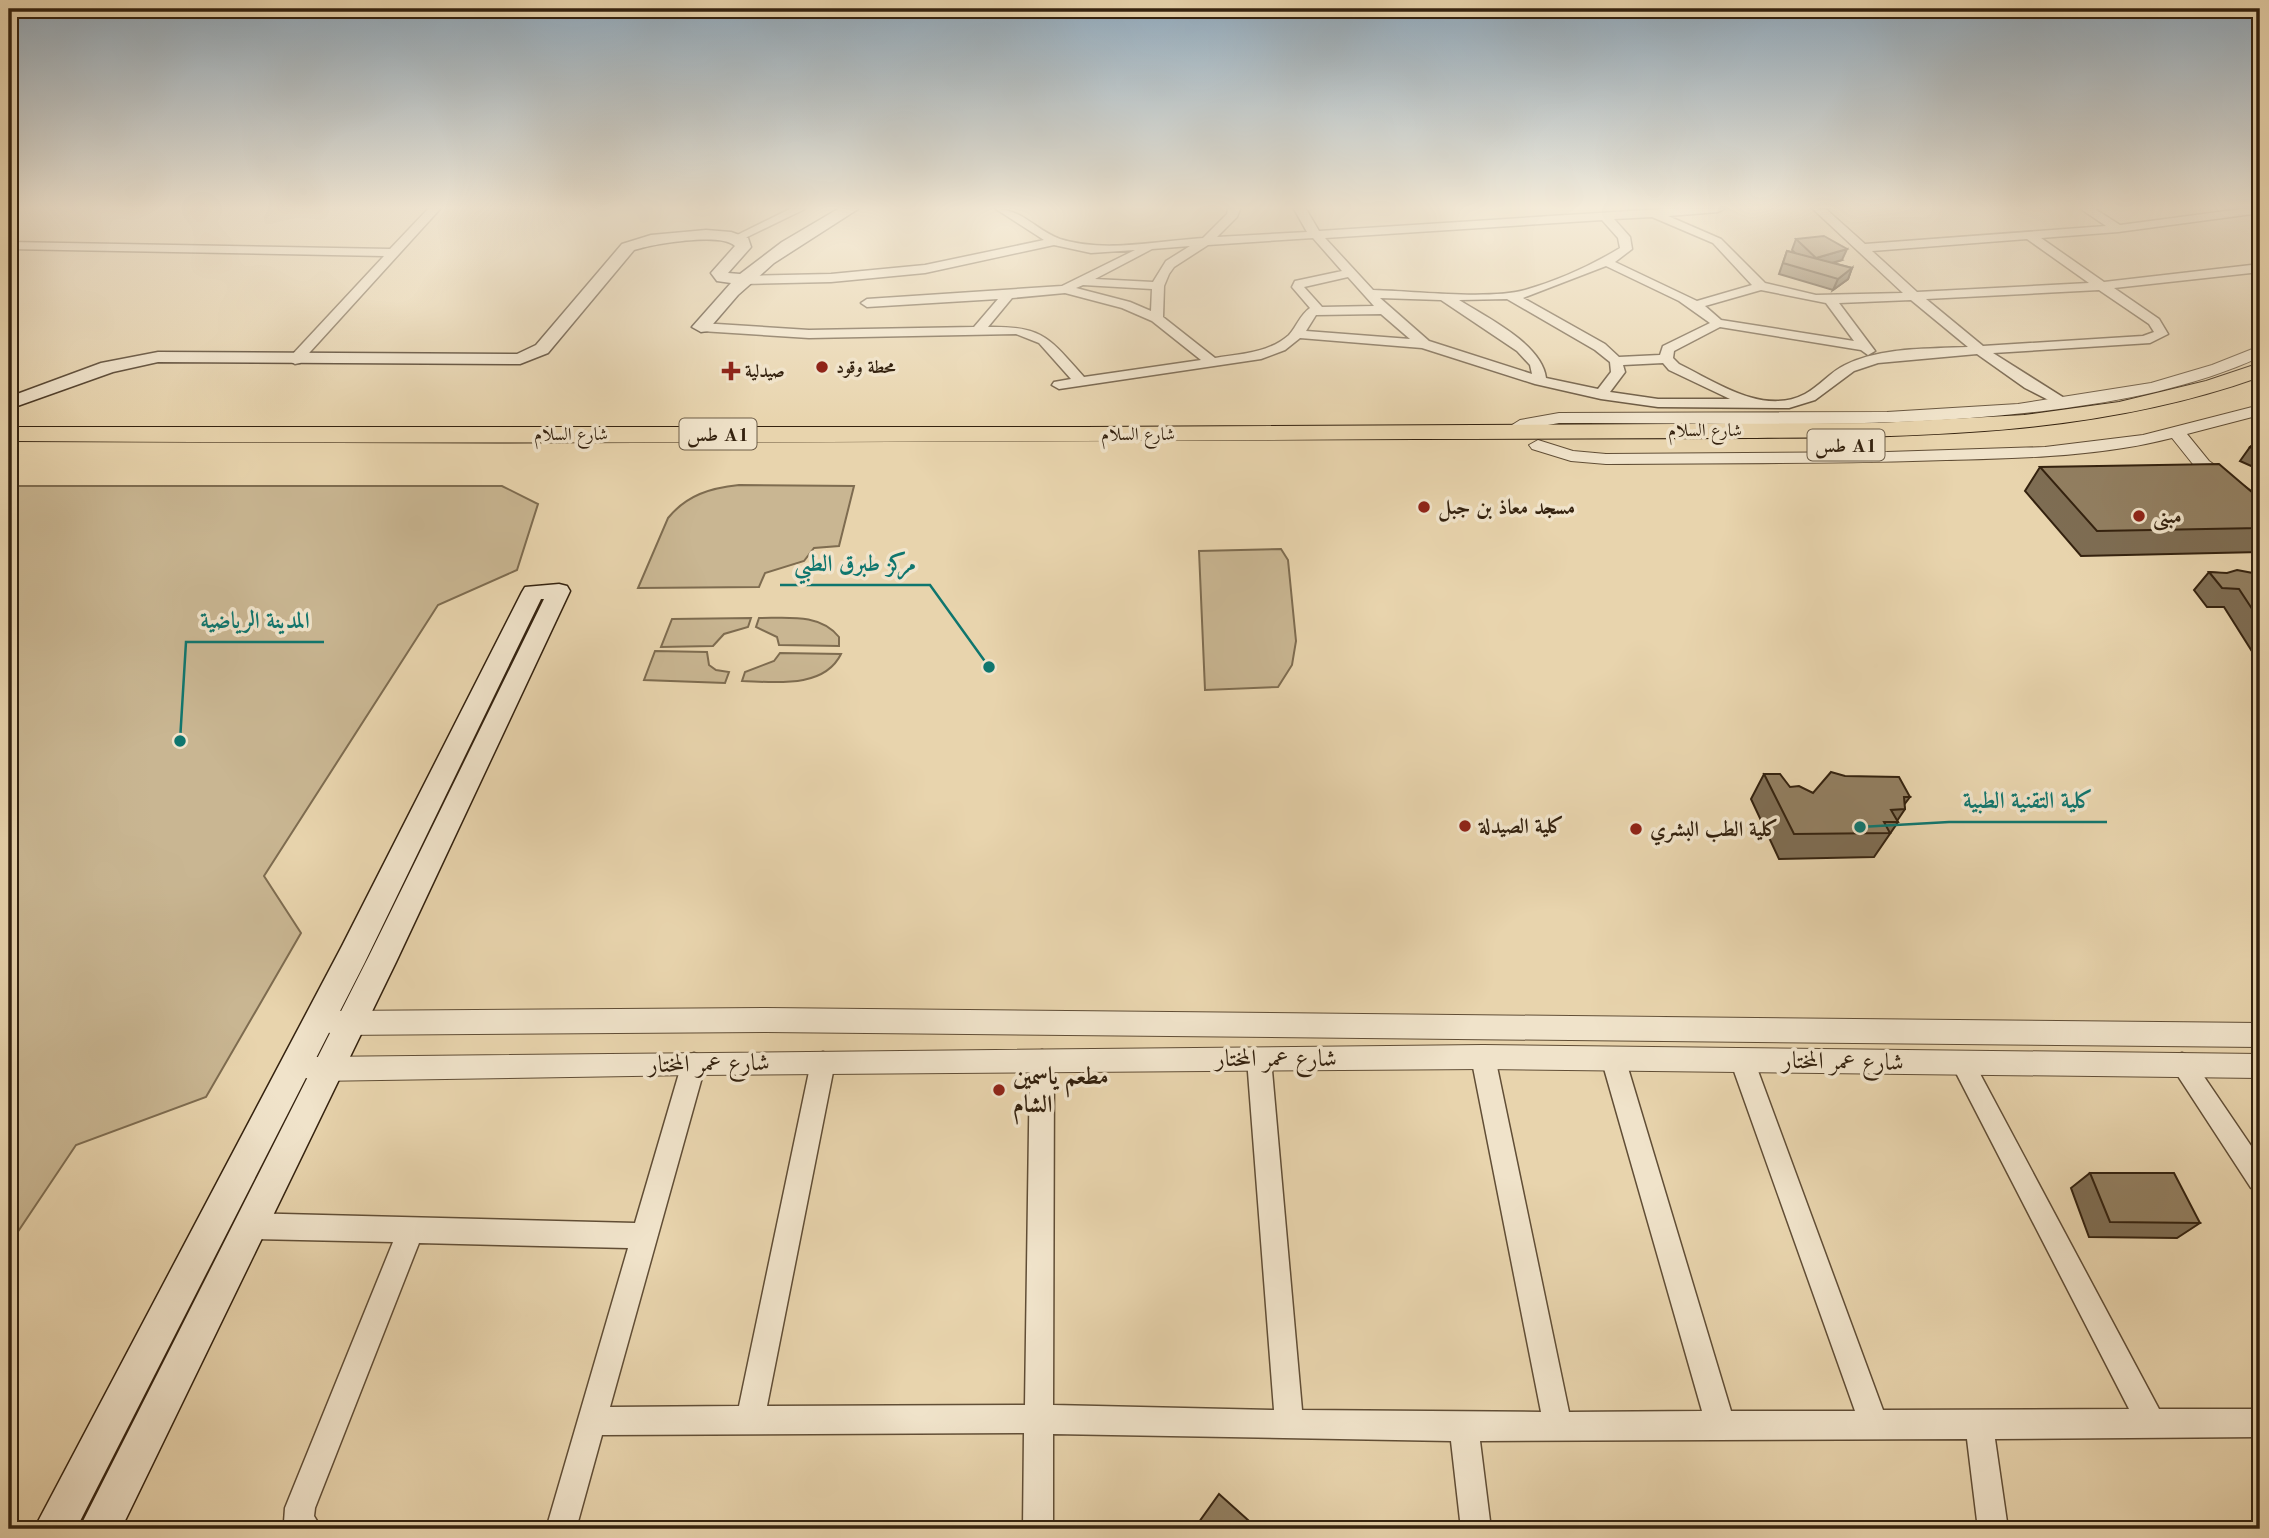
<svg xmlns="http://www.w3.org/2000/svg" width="2269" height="1538" font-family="'Old Standard TT',Amiri,serif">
	<rect width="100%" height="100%" fill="#e8d4ad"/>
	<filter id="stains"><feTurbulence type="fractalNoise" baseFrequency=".00286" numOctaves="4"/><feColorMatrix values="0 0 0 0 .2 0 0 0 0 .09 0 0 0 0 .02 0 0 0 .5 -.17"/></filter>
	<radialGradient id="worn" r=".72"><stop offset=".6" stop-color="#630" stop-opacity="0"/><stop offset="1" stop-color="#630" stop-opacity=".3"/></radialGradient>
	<!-- green -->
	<path fill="#c9b692" stroke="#7e6c50" stroke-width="2" d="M739,485l115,1 -15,60 -25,2 -10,13 -39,12 -6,14 -121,1 30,-70c19,-23 42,-30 71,-33z
		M9,486h493l36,18 -21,66 -79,35 -174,271 37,57 -95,164 -130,48 -67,100z
		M1281,549l7,11 8,81 -4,24 -14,22 -73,3 -6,-139z
		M751,618l-3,9 -24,7 -11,12 -52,1 11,-28z
		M759,618c28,0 61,-5 80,19v9l-60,-1 -2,-8 -21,-10z
		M655,651l52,1 2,13 7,5 13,2 -4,11 -81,-3z
		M780,653l61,1c-17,35 -67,28 -99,27l3,-9 29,-11z"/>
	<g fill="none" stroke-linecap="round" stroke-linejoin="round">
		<!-- minor casing -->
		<g stroke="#614e36" stroke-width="3">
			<path id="minor" d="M428,209h12l-140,154 -5,1 -7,-4 2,-3 94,-101 -375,-7v-7l381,7z
				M790,209h15l-64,31 -10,-2z
				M996,209c26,0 41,22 64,30 44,14 97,2 143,-1l24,-24 1,-5h12l-3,8 -20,20 90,-5 -13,-23h12l13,22 343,-22h62l-6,3 -50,4 53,23 44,44 51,12 87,-2 -90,-84h13l39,35 241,-18 -25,-17h14l25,16 121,-16h19v4l-142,19 -77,6 63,44 156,-18v8l-146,16 45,31 9,15 -18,9 -157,10 76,48v6l-5,1 -39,-20 -48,-34 -99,9 -24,8 -39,29 -26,8 -131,-1 -57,-8 -66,-15 -113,-36 -122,-10 -15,12 -24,9 -202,30 -7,-4 2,-3 17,-3 -32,-36 -23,-9 -207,4 -108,-7 -6,-4 6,-4 108,7 165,-3 24,-28 -131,8 -6,-4 6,-4 195,-13 73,-36 -44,3 -37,-8 -129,28 -94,9 -87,2 -6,-4 6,-4 87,-2 94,-9 119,-25zM1652,217l61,26 39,42 -55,16 -82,-39 17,-13 -2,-12 -16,-18zM1602,220l16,18 2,10c-28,17 -63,33 -95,42 -36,10 -112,1 -152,0l-48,-52zM1313,238l29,33 -47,10 -3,6 18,21c-10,7 -13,18 -21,27 -20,18 -49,19 -74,23l-52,-41 1,-31 5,-12 5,-7 34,-22zM2027,239l62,44 -172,9 -45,-41zM1190,246l-24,15 -13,21 -58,-3 57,-30zM1606,266l73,35 31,22 -47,23 -3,9 -41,2 -14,-13 -82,-46zM1348,277l26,29 -52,1 -18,-20zM1083,285l69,4 -1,22 -21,-9 -54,-14zM1761,290l65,13 28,38 -133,-21 -16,-14zM2099,290l50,34 5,8 -11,4 -160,10 -57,-47zM1065,293l57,15 30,13 49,39 -117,17c-35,-39 -41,-51 -96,-50l24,-29zM1380,298l61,2 76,51 13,14 2,9 -103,-33zM1507,299l88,51 15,12 1,10 -13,17 -52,-11c-4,-34 -60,-61 -87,-78zM1911,300l57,47c-40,2 -87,0 -123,18 -15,7 -25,21 -40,29 -42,22 -89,-12 -126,-30l-6,-6 1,-7 46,-24 141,23 7,5 7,-4 -36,-48zM1381,314l29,25 -104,-8 10,-16zM1663,363l6,7 61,29h-72l-48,-7 15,-20 -2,-7z
				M1483,1047l8,3 4,7 74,355 133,-1 -101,-353 4,-7 8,-3 8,3 4,7 106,353h124l-125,-351 4,-7 8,-3 8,3 4,7 129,350 246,-1 -175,-340 -4,-7 4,-7 8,-3 8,3 189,354h101v28l-265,2 13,90h-30l-11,-90 -487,2 11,88h-30l-10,-88 -398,-7v95h-30l1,-96 -422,2 -26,94h-30l82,-281 -209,-5 -104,265 -1,8 8,13h-35l-3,-7 1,-14 108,-266 -144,-3 -9,-4 -4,-9 4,-9 9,-4 386,10 47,-160 4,-7 8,-3 8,3 4,7 -96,344 129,-1 72,-344 4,-7 8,-3 8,3 4,7 -68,344 258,-1 5,-345 4,-7 8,-3 8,3 4,7 -1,345 221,5 -27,-351 4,-7 8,-3 8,3 4,7 31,351 239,2 -70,-355 4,-7z
				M2182,1053l8,3 70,103v33l-9,-4 -77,-118 -4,-7 4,-7z"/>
		</g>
		<!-- tertiary casing -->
		<g stroke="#614e36" stroke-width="2">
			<path id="tertiary" d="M2260,346v11c-66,30 -138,44 -209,53 -163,21 -328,12 -492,13l-28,5 -18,7 -9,-5 16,-10 39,-7 328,-1 131,-8 133,-21 61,-18z
				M2260,405v10l-73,19 22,27 51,36v13l-6,-1 -58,-41 -24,-30c-74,19 -150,20 -226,22 -113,4 -227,3 -340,4l-35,-3 -39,-12 -3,-4 9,-5 35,11 33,3 281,-2 158,-5 98,-12z
				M766,1008l1494,15v24l-1494,-15 -431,3 -10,-4 -4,-8 4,-8 10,-4z
				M1483,1045l777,9v24l-777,-9 -789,6 -378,6 -10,-3 -4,-9 4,-9 10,-3z"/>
		</g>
		<!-- secondary casing -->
		<g stroke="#34220f" stroke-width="3">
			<path id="secondary" d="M838,209h20l-84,54 -36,32 -31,36 -6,1 -9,-5 39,-44 -14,-2 -6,-8 24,-27c-14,-14 -82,-2 -101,4l-86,103 -28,11 -362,-2 -45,10 -104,37v-12l92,-34 57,-11 359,2 19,-9 86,-101 29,-9 55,-5 25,2 17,6 3,9 -23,26 12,1 42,-32z
				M559,584l8,2 3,5 -174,371 -275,567h-42l290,-573 175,-357h-3l-177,365 -288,565h-42l308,-583 180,-354 3,-5z"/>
		</g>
		<!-- trunk casing -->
		<g stroke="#34220f" stroke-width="2">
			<path id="trunk" d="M2260,363v14c-163,58 -333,60 -504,61 -113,0 -227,1 -340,1 -469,3 -938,5 -1407,2v-14h1076l793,-4 146,-8 95,-13 87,-21z"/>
		</g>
		<!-- minor -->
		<use href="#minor" fill="#f0e3ca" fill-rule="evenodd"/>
		<!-- tertiary -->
		<use href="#tertiary" fill="#f0e3ca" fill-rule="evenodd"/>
		<!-- secondary -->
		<use href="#secondary" fill="#f0e3ca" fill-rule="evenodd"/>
		<!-- trunk -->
		<use href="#trunk" fill="#e8d4ad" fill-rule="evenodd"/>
	</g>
	<!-- wall -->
	<path fill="#7e6d53" stroke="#34220f" stroke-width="2" d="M1796,239l46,21 -9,3 19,5 -4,11 -15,11 -54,-16 8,-23 8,2 -3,-3z
		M2260,440v30l-20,-9 10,-14z
		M2040,467l220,32v53l-179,4 -56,-65z
		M2209,572l51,5v87l-36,-57h-17l-13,-17z
		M1764,774l26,13 23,6 97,4 -6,8 1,4 -8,12 1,1 -24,35 -95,2 -28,-60z
		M2260,1116v11l-4,-8z
		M2090,1173l110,50 -23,15 -88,-1 -18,-49z"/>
	<!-- shaded-wall -->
	<path fill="#665944" stroke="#34220f" stroke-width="2" d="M1847,249l-5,11 -31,9 5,-11z
		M1852,268l-4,11 -15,11 5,-11z"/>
	<!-- building -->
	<path fill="#927f61" stroke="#34220f" stroke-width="2" d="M1824,236l23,13 -31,9 -20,-19z
		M1787,251l65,17 -14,11 -55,-16z
		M2260,440v12l-10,-5z
		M2219,464l41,35v29l-163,3 -57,-64z
		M2237,570l21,4 2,3v44l-21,-32 -17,-1 -13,-16 18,1z
		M1831,772l14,4 54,1 11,20h-6l1,12 -14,1 7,12h-14l6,11 -96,1 -30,-60h16l10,13 9,-1 14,7z
		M2090,1173h84l26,50 -90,-1z
		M1219,1494l39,35h-64z"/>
	<!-- sky -->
	<linearGradient id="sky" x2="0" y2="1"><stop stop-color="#8fa8bb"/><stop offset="0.49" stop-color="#f5ecda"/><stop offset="1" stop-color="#f5ecda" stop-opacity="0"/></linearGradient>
	<rect width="2269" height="424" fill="url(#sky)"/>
	<!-- markers -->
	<g fill="#8f2418" stroke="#f0e3ca" stroke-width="2.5">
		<circle cx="822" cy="367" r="7"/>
		<path d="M727.5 360.5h7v7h7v7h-7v7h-7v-7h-7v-7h7z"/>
		<circle cx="1424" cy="507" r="7"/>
		<circle cx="2139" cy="516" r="7"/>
		<circle cx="1465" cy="826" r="7"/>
		<circle cx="1636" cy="829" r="7"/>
		<circle cx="999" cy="1090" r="7"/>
	</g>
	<g text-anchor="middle" stroke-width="7" stroke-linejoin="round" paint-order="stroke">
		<!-- far-poi labels -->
		<g font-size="18" font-weight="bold" fill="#34220f" stroke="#f0e3ca" text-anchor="start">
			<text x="836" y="373">محطة وقود</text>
			<text x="745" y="377">صيدلية</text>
		</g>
		<!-- far-street labels -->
		<g font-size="18" fill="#34220f" stroke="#f0e3ca">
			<text x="1705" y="436">شارع السلام</text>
			<text x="571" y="440">شارع السلام</text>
			<text x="1138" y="440">شارع السلام</text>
		</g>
		<!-- shield labels -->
		<g fill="#f0e3ca" stroke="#6c5c47" stroke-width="2">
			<rect x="679.5" y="418.5" width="77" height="31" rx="5"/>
			<rect x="1807.5" y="429.5" width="77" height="31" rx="5"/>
		</g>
		<g font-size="19" font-weight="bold" fill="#34220f">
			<text x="718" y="441">طس A1</text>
			<text x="1846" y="452">طس A1</text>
		</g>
		<!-- poi labels -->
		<g font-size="21" font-weight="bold" fill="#34220f" stroke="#f0e3ca" text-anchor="start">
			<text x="1438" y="514">مسجد معاذ بن جبل</text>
			<text x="2153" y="523">مبنى</text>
			<text x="1479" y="833">كلية الصيدلة</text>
			<text x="1650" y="836">كلية الطب البشري</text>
		</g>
		<!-- near-street labels -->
		<g font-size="24" fill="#34220f" stroke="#f0e3ca">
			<text x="1276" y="1066">شارع عمر المختار</text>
			<text transform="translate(1843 1061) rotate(1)" y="8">شارع عمر المختار</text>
			<text transform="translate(709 1063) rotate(-1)" y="8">شارع عمر المختار</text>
		</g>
		<!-- near-poi labels -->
		<g font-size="24" font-weight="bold" fill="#34220f" stroke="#f0e3ca" text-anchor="start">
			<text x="1013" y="1084">مطعم ياسمين<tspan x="1013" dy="28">الشام</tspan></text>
		</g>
	</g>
	<!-- callouts -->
	<path fill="none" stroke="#0f766e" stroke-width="2.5" d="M989 667L930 585H780M180 741L186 642H324M1860 827L1949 822H2107"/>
	<g fill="#0f766e" stroke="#f0e3ca" stroke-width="2.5">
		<circle cx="989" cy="667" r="7"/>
		<circle cx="180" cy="741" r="7"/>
		<circle cx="1860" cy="827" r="7"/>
	</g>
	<g font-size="23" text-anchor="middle" font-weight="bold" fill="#0f766e" stroke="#f0e3ca" stroke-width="7" stroke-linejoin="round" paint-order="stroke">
		<text x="855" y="571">مركز طبرق الطبي</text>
		<text x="255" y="628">المدينة الرياضية</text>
		<text x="2028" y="808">كلية التقنية الطبية</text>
	</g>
	<!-- margin -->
	<rect width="2269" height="1538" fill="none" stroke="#e8d4ad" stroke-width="35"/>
	<rect x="10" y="10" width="2248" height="1517" fill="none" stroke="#34220f" stroke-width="3.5"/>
	<rect x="18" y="18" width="2234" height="1503" fill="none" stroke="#34220f" stroke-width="2"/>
	<rect width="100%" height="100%" filter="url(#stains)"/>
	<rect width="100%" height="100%" fill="url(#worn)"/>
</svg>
